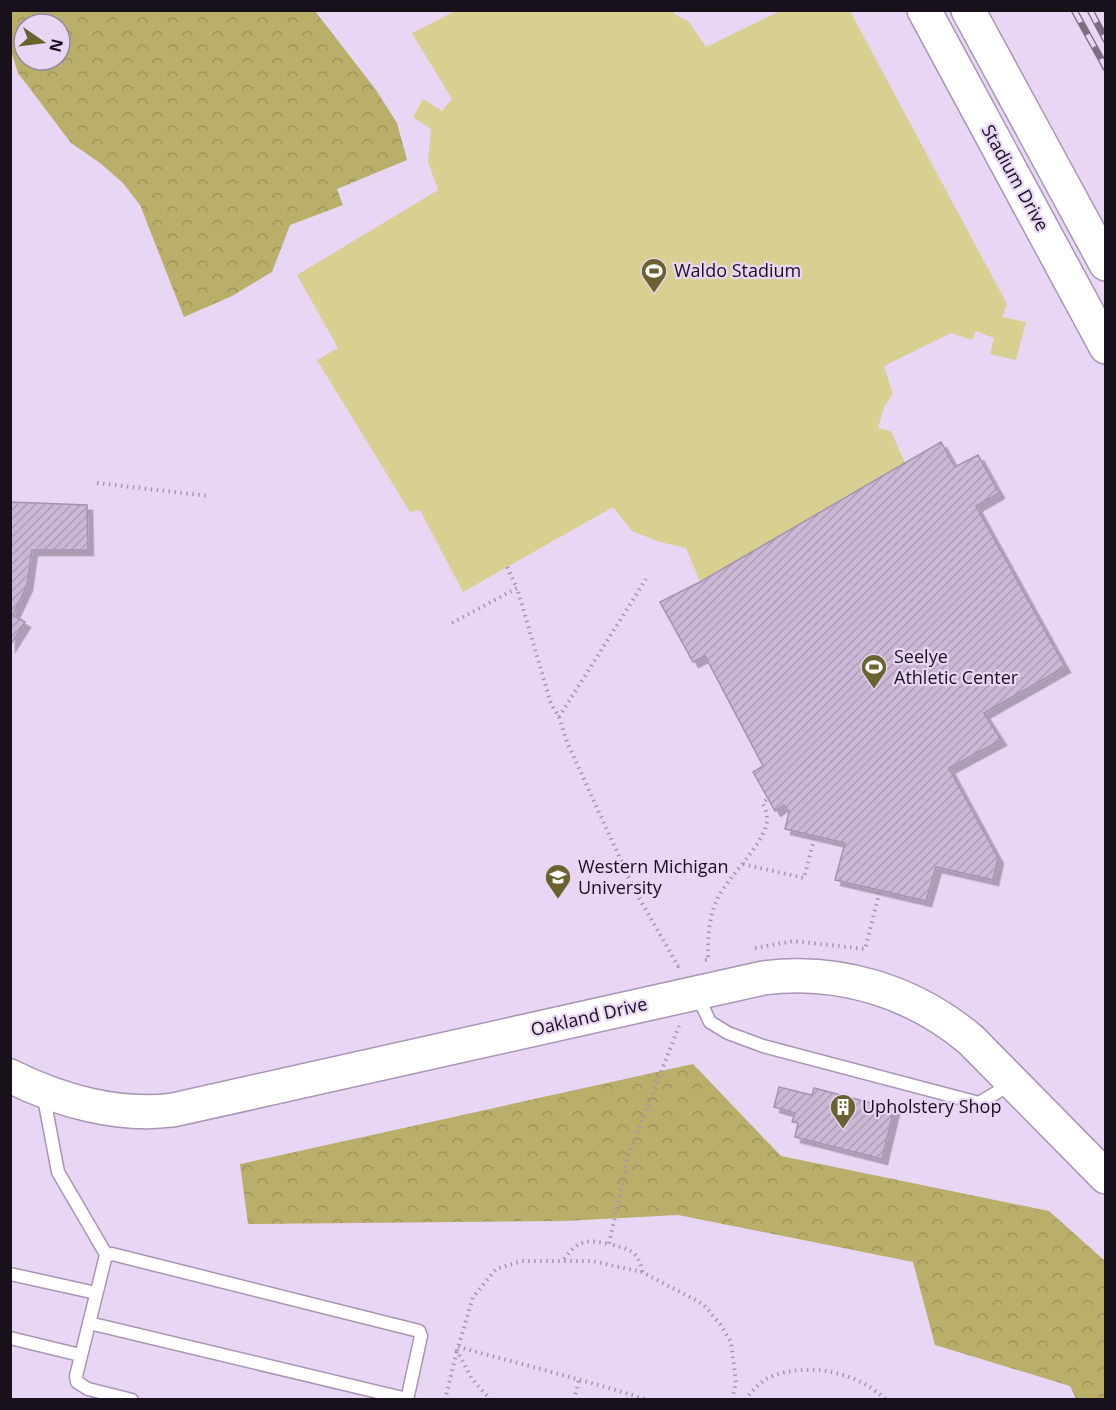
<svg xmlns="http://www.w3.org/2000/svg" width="1116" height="1410" font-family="'Open Sans',sans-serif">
	<defs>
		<pattern id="forest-crowns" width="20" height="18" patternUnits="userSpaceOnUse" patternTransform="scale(1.5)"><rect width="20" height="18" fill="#b9ae6a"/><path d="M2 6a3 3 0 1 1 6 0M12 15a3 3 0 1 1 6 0" fill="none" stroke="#9e955b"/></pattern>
		<pattern id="building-hatch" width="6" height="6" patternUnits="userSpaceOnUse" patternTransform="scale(1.5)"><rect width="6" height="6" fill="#cbb8d6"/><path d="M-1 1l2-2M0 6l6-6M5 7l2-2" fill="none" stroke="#ae9db7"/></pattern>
		<filter id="shadow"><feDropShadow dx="5.5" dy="5.5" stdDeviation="0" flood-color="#0004"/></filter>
	</defs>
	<rect width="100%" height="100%" fill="#e9d6f5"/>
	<!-- forest -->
	<path fill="url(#forest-crowns)" fill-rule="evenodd" d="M10,11h305l61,79 21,33 10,37 -70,29 6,16 -53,20 -18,47 -40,24 -48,21 -44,-112 -17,-22 -23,-20 -29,-20 -53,-70 -7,-22zM24,24h36v36h-36z
		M693,1064l88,92 268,55 56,50v138h-29l-6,-13 -135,-41 -22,-83 -235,-47 -113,6 -317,3 -8,-60z"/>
	<!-- pitch -->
	<path fill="#d9cf90" d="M455,11h219v3l15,8 17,25 74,-36h70l157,293 -5,13 24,5 -10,38 -26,-6 4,-16 -18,-7 -4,9 -21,-7 -67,33 9,28 -9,13 -6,21 13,3 14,32 -205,119 -14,-34 -26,-6 -28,-11 -19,-24 -150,85 -43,-82 -10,2 -93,-152 21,-12 -41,-73 141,-85 -10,-28 3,-33 -18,-12 10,-18 19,12 10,-12 -40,-66z"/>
	<!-- building -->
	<path fill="url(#building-hatch)" stroke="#a592af" stroke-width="1.5" filter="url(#shadow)" d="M941,442l14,25 23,-12 21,38 -23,13 89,161 -81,46 17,27 -52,28 49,90 -5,22 -57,-13 -10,34 -91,-21 10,-37 -60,-14 4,-17 -5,-7 -9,6 -22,-39 10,-6 -58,-110 -12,6 -33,-60 40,-20z
		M10,502l77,3 1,45h-56l-5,35 -14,30 12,7 -15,24z
		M779,1087l33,8 2,-7 80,21 -12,50 -87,-22 3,-14 -6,-1 3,-9 -21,-6z"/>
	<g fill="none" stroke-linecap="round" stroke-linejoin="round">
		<!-- service casing -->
		<g stroke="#a895b3" stroke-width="15">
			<path id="service" d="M697,995l13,27 18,11 35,13 216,57 32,-19
				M43,1093l15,79 49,84
				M107,1256l5,-2 307,77 2,5 -14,64
				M107,1256l-2,3 -29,117 1,6 11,7 44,11
				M10,1274l86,19
				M89,1323l318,76
				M10,1338l70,17"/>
		</g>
		<!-- secondary casing -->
		<g stroke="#a895b3" stroke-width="36">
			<path id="secondary" d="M10,1076c50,25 108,41 163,34l590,-132c75,-10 150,13 208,62l135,137"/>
		</g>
		<!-- primary casing -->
		<g stroke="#a895b3" stroke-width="36">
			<path id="primary" d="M924,10l182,337
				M968,10l138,254"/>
		</g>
		<!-- path -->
		<path stroke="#a596ae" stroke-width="4" stroke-dasharray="1.5 4.5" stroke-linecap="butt" d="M97,483l112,13
			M507,567l10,21
			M452,623l65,-35 34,116 8,13 8,25 67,147 44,77 2,-1
			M559,717l87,-138
			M743,864l61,14 11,-42
			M755,948l39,-7 71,8 15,-59
			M705,960h3c0,-21 0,-41 9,-60 9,-22 53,-60 50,-84 0,-4 -3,-9 -4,-13l5,-5
			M564,1259c14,-19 22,-20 45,-15
			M642,1272c-3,-22 -14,-23 -33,-28l19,-88 51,-130
			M458,1347c63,17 127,33 190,53
			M445,1400l12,-49
			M491,1400l-19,-21 -15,-28 16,-54 23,-28 26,-8h70l50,11 61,32 17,20 11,18 5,41 -4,17
			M574,1400l5,-20
			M745,1400c8,-10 16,-20 28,-24 36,-14 85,-4 113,24"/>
		<!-- service -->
		<use href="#service" stroke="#fff" stroke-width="12"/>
		<!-- secondary -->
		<use href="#secondary" stroke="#fff" stroke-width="33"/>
		<!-- primary -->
		<use href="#primary" stroke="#fff" stroke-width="33"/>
		<!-- rail casing -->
		<g stroke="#7c6f84" stroke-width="7">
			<path id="rail" d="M1074,10l32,58
				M1090,10l16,30"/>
		</g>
		<!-- rail -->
		<use href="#rail" stroke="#e9d6f5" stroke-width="4.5" stroke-dasharray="14" stroke-linecap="butt"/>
	</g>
	<!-- icons -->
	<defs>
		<g id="stadium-pin" transform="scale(1.35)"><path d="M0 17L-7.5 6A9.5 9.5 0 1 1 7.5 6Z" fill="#6b622f" stroke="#e9d6f5"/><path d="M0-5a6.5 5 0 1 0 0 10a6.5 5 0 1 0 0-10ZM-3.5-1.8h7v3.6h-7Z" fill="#fff"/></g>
		<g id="university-pin" transform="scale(1.35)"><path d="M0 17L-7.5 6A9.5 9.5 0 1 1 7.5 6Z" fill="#6b622f" stroke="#e9d6f5"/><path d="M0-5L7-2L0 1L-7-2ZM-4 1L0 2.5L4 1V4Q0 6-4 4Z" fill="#fff"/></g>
		<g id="building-pin" transform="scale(1.35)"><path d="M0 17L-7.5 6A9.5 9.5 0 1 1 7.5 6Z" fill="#6b622f" stroke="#e9d6f5"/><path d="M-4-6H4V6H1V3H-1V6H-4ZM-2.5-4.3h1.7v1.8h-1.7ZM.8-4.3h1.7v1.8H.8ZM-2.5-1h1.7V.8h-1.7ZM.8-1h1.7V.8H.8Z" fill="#fff"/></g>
	</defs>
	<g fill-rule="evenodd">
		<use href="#stadium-pin" x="654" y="271"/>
		<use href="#stadium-pin" x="874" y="667"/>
		<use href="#university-pin" x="558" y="877"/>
		<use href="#building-pin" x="843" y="1107"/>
	</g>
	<g text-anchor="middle" stroke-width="4.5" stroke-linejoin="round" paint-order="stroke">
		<!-- street labels -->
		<g font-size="18" fill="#18111c" stroke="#e9d6f5">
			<text transform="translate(1015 178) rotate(61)" y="6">Stadium Drive</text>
			<text transform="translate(589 1017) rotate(-13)" y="6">Oakland Drive</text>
		</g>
		<!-- poi labels -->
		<g font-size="18" fill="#18111c" stroke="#e9d6f5" text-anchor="start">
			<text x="674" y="277">Waldo Stadium</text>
			<text x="894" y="663">Seelye<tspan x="894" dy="21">Athletic Center</tspan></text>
			<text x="578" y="873">Western Michigan<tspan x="578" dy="21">University</tspan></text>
			<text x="862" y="1113">Upholstery Shop</text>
		</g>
	</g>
	<!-- border -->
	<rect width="1116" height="1410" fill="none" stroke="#18111c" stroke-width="24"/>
	<!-- north arrow -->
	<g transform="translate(42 42) rotate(104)"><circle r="28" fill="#e9d6f5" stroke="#95879e" stroke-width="1.5"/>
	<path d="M0-4.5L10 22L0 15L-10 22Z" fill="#6b622f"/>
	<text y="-9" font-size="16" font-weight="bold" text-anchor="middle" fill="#18111c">N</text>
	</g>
</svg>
